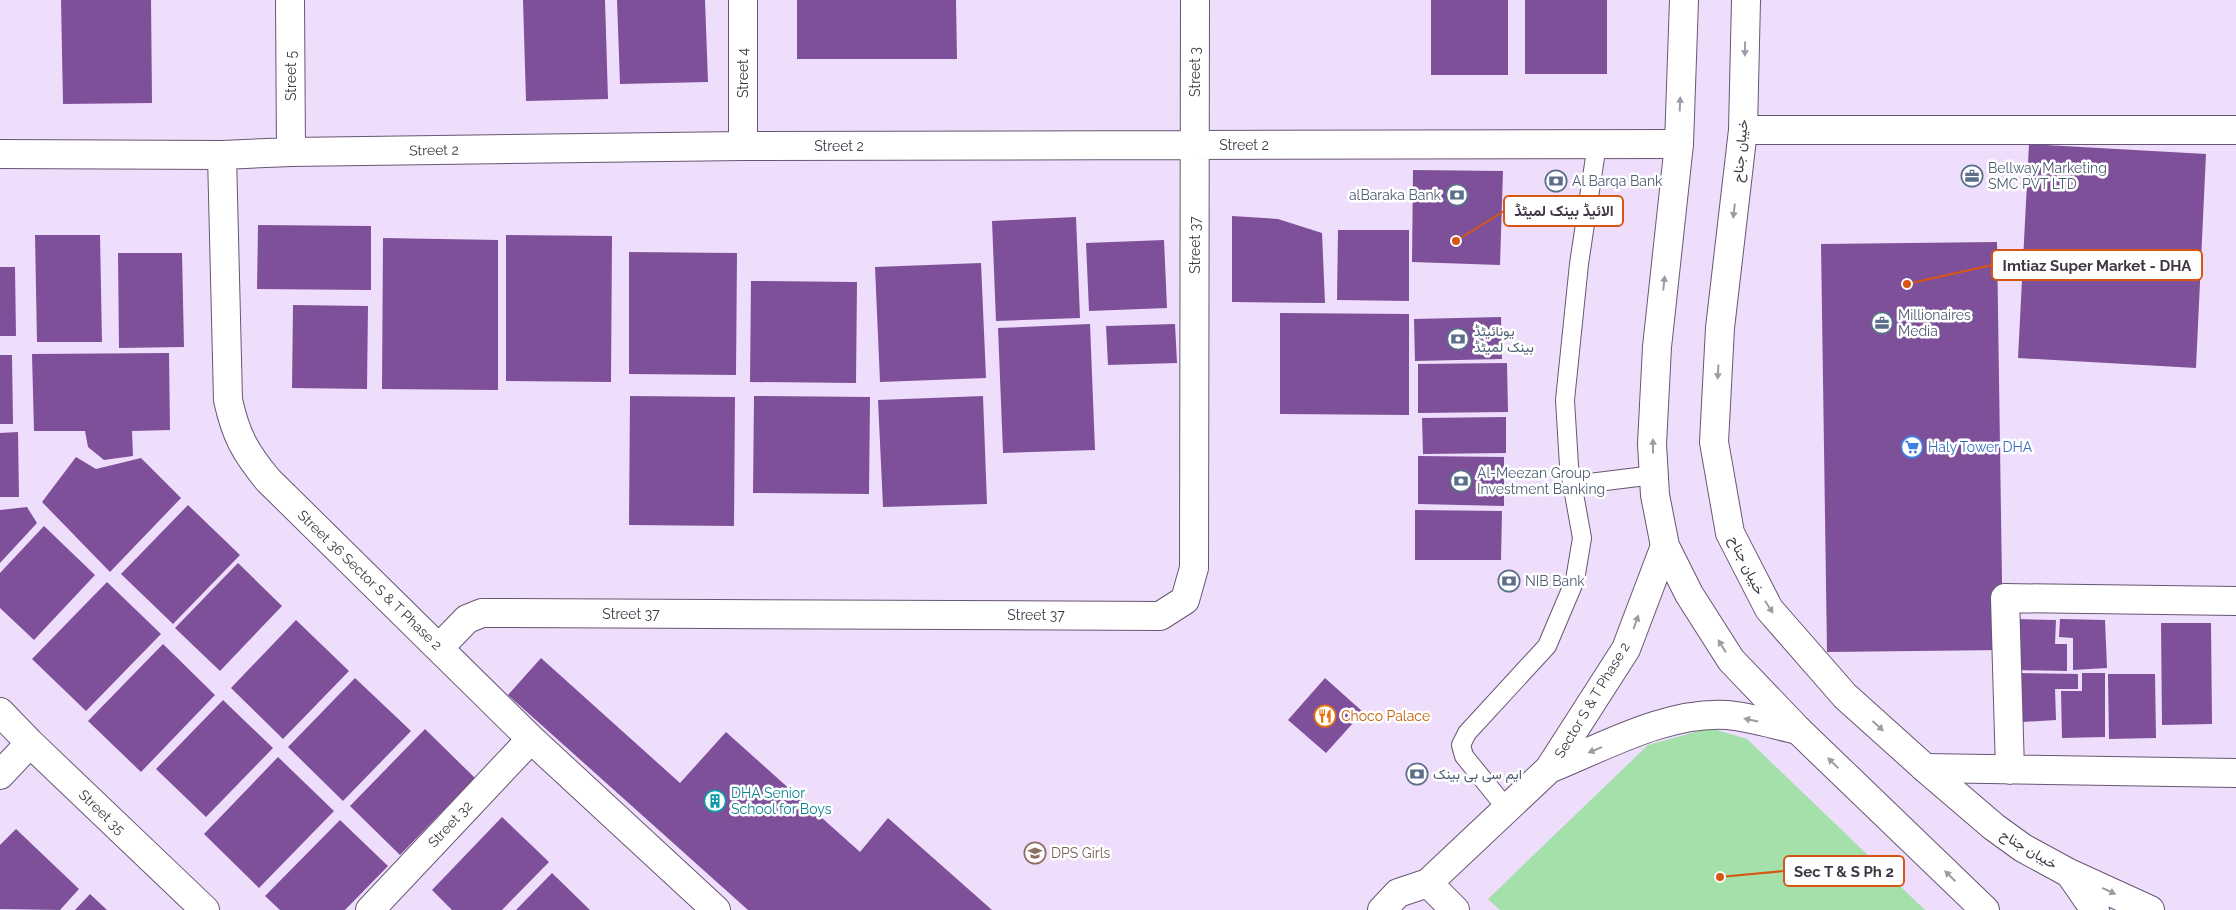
<svg xmlns="http://www.w3.org/2000/svg" width="2236" height="910" font-family="Raleway,Vazirmatn,sans-serif">
	<rect width="100%" height="100%" fill="#efddfc"/>
	<!-- green -->
	<path fill="#a3e0aa" d="M1710,728l37,11 178,171h-425l-12,-11 160,-154z"/>
	<!-- building -->
	<path fill="#7e509a" d="M61,0h90l1,103 -89,1z
		M523,0h82l3,99 -82,2z
		M617,0h88l3,82 -88,2z
		M797,0h159l1,59h-160z
		M1431,0h77v75h-77z
		M1525,0h82v74h-82z
		M2029,144l177,10 -10,214 -178,-10z
		M1413,170l90,1 -3,94 -88,-3z
		M1232,216l46,3 44,14 3,70 -93,-1z
		M1076,217l4,101 -84,3 -4,-100z
		M258,225l113,1v64l-114,-1z
		M1338,230h71v71l-72,-1z
		M35,235h65l2,107h-65z
		M506,235l106,1 -1,146 -105,-1z
		M383,238l115,2v150l-116,-1z
		M1164,240l3,68 -78,3 -3,-68z
		M1997,242l6,408 -176,2 -6,-408z
		M629,252l108,1 -1,122 -107,-1z
		M118,253h64l2,94 -65,1z
		M981,263l5,115 -106,4 -5,-115z
		M0,267h15l1,69h-16z
		M751,281l106,1 -1,101 -106,-1z
		M293,305l75,1 -1,83 -75,-1z
		M1280,313l129,1v101l-129,-1z
		M1501,317l1,42 -87,2 -1,-42z
		M1090,324l5,126 -92,3 -5,-125z
		M1175,324l2,39 -69,2 -2,-39z
		M169,353l1,77 -38,1 1,25 -29,4 -16,-13 -3,-16h-51l-2,-77z
		M0,355h12l1,69h-13z
		M1507,363l1,49 -90,1v-49z
		M630,396l105,1 -1,129 -105,-1z
		M754,396l116,1 -1,97 -116,-1z
		M983,396l4,108 -104,3 -5,-107z
		M1506,417v36l-83,1 -1,-36z
		M18,432l1,65h-19v-64z
		M1418,456l86,1v49l-86,-2z
		M76,457l20,12 45,-11 40,40 -71,74 -68,-70z
		M188,505l52,50 -67,69 -52,-50z
		M27,507l10,16 -37,40v-53z
		M1415,510l87,1 -1,49h-86z
		M44,526l51,49 -61,65 -34,-32v-35z
		M238,563l44,43 -62,65 -45,-43z
		M107,582l54,52 -75,77 -54,-52z
		M2015,619l41,1 -1,24h12v27l-53,-1z
		M2060,619l45,1 2,48 -34,2v-32l-14,-1z
		M296,620l53,51 -66,68 -52,-51z
		M2161,623h50l1,101 -50,1z
		M163,644l52,51 -74,77 -53,-51z
		M541,658l139,125 46,-51 134,120 28,-34 104,92h-244l-240,-215z
		M2018,673l60,1v15h-23l1,31 -34,2z
		M2082,673h23v64l-43,1 -1,-47h21z
		M2108,674h47l1,64 -47,1z
		M355,678l56,53 -68,70 -55,-54z
		M1325,678l38,34 -37,41 -38,-33z
		M223,700l50,48 -67,69 -50,-48z
		M425,729l50,49 -75,77 -50,-49z
		M278,757l56,54 -75,77 -55,-54z
		M502,817l47,45 -47,48h-50l-20,-20z
		M340,820l48,46 -43,44h-65l-15,-14z
		M16,829l63,60 -19,21 -60,-1v-64z
		M552,873l38,37h-74z
		M90,894l17,16h-32z"/>
	<g fill="none" stroke-linecap="round" stroke-linejoin="round">
		<!-- service casing -->
		<g stroke="#675771" stroke-width="20">
			<path id="service" d="M1573,485l81,-10
				M1507,809l-43,-53 -3,-11 6,-12 80,-87 28,-66 7,-42 -13,-72 -4,-66 14,-136 18,-120"/>
		</g>
		<!-- minor casing -->
		<g stroke="#675771" stroke-width="30">
			<path id="minor" d="M290,0l1,152
				M1743,130h493
				M743,146v-146
				M0,154l222,1 69,-3 452,-6 936,-2
				M222,155l6,245c8,36 17,52 40,80l263,259 185,171
				M439,648l28,-29 15,-6 678,3 25,-16 9,-32 1,-568
				M0,712l30,31 175,167
				M1925,768l311,5
				M1549,769c55,-22 118,-58 178,-54 24,2 48,10 71,15
				M2010,770l-5,-172 231,3
				M0,775l30,-32
				M1428,883l27,27
				M370,910l161,-171
				M1382,910l16,-17 30,-10 121,-114 77,-120 39,-103"/>
		</g>
		<!-- secondary casing -->
		<g stroke="#675771" stroke-width="30">
			<path id="secondary" d="M1684,0l-5,144 -22,203 -5,97 3,51 10,51 24,48 42,66 67,70 187,180
				M1746,0l-3,130 -23,198 -6,114 16,91 39,76 76,87 80,72 69,59 29,21 46,25 81,37
				M2070,874l25,36"/>
		</g>
		<!-- service -->
		<use href="#service" stroke="#fff" stroke-width="18"/>
		<!-- minor -->
		<use href="#minor" stroke="#fff" stroke-width="28"/>
		<!-- secondary -->
		<use href="#secondary" stroke="#fff" stroke-width="28"/>
	</g>
	<!-- one-way arrows -->
	<defs><path id="oneway-solid" d="M-6-.8H1V-3.2L6.5 0L1 3.2V.8H-6Z" transform="scale(1.25)"/></defs>
	<g fill="#9f9ba2">
		<use href="#oneway-solid" transform="translate(1745 49) rotate(91)"/>
		<use href="#oneway-solid" transform="translate(1680 104) rotate(-88)"/>
		<use href="#oneway-solid" transform="translate(1734 211) rotate(97)"/>
		<use href="#oneway-solid" transform="translate(1664 283) rotate(-84)"/>
		<use href="#oneway-solid" transform="translate(1718 372) rotate(93)"/>
		<use href="#oneway-solid" transform="translate(1653 446) rotate(-90)"/>
		<use href="#oneway-solid" transform="translate(1769 607) rotate(57)"/>
		<use href="#oneway-solid" transform="translate(1636 622) rotate(-70)"/>
		<use href="#oneway-solid" transform="translate(1722 646) rotate(-122)"/>
		<use href="#oneway-solid" transform="translate(1751 720) rotate(-168)"/>
		<use href="#oneway-solid" transform="translate(1878 726) rotate(42)"/>
		<use href="#oneway-solid" transform="translate(1595 750) rotate(158)"/>
		<use href="#oneway-solid" transform="translate(1833 763) rotate(-136)"/>
		<use href="#oneway-solid" transform="translate(1950 876) rotate(-136)"/>
		<use href="#oneway-solid" transform="translate(2109 891) rotate(25)"/>
	</g>
	<!-- icons -->
	<defs>
		<g id="office-ring" transform="scale(1.125)"><circle r="9.5" fill="#fff" stroke="#5c6f8a" stroke-width="1.5"/><path d="M-6-3h4V-5.5h4V-3h4V5H-6ZM-1-4.5V-3h2v-1.5ZM-6 0V1H6V0Z" fill="#5c6f8a"/></g>
		<g id="bank-ring" transform="scale(1.125)"><circle r="9.5" fill="#fff" stroke="#5c6f8a" stroke-width="1.5"/><path d="M-6-4H6V4H-6ZM0-2.3a2.3 2.3 0 1 0 0 4.6a2.3 2.3 0 1 0 0-4.6Z" fill="#5c6f8a"/></g>
		<g id="supermarket-ring" transform="scale(1.125)"><circle r="9.5" fill="#fff" stroke="#3f7fe0" stroke-width="1.5"/><path d="M-6-5.5h2.5l.6 2H6L4.5 2H-2.5L-4.4-4H-6ZM-1.5 3.2a1.3 1.3 0 1 0 .1 0ZM3 3.2a1.3 1.3 0 1 0 .1 0Z" fill="#3f7fe0"/></g>
		<g id="restaurant-ring" transform="scale(1.125)"><circle r="9.5" fill="#fff" stroke="#e8710a" stroke-width="1.5"/><path d="M-5-6h1v4h1v-4h1v4h1v-4h1v5L-1.5 .5V6h-2V.5L-5-1ZM5-6V6H3V1.5H1.5Q1.5-4 5-6Z" fill="#e8710a"/></g>
		<g id="building-ring" transform="scale(1.125)"><circle r="9.5" fill="#fff" stroke="#0f9aa8" stroke-width="1.5"/><path d="M-4-6H4V6H1V3H-1V6H-4ZM-2.5-4.3h1.7v1.8h-1.7ZM.8-4.3h1.7v1.8H.8ZM-2.5-1h1.7V.8h-1.7ZM.8-1h1.7V.8H.8Z" fill="#0f9aa8"/></g>
		<g id="school-ring" transform="scale(1.125)"><circle r="9.5" fill="#fff" stroke="#8d6e63" stroke-width="1.5"/><path d="M0-5L7-2L0 1L-7-2ZM-4 1L0 2.5L4 1V4Q0 6-4 4Z" fill="#8d6e63"/></g>
	</defs>
	<g fill-rule="evenodd">
		<use href="#office-ring" x="1972" y="176"/>
		<use href="#bank-ring" x="1556" y="181"/>
		<use href="#bank-ring" x="1457" y="195"/>
		<use href="#office-ring" x="1882" y="323"/>
		<use href="#bank-ring" x="1458" y="339"/>
		<use href="#supermarket-ring" x="1912" y="447"/>
		<use href="#bank-ring" x="1461" y="481"/>
		<use href="#bank-ring" x="1509" y="581"/>
		<use href="#restaurant-ring" x="1325" y="716"/>
		<use href="#bank-ring" x="1417" y="774"/>
		<use href="#building-ring" x="715" y="801"/>
		<use href="#school-ring" x="1035" y="853"/>
	</g>
	<g text-anchor="middle" stroke-width="5" stroke-linejoin="round" paint-order="stroke">
		<!-- street labels -->
		<g font-size="14" fill="#3f3744" stroke="#fff">
			<text transform="translate(1195 72) rotate(-90)" y="5">Street 3</text>
			<text transform="translate(743 73) rotate(-90)" y="5">Street 4</text>
			<text transform="translate(291 76) rotate(-90)" y="5">Street 5</text>
			<text x="1244" y="150">Street 2</text>
			<text x="839" y="151">Street 2</text>
			<text transform="translate(434 150) rotate(-1)" y="5">Street 2</text>
			<text transform="translate(1740 151) rotate(-85)" y="5">خیبان جناح</text>
			<text transform="translate(1195 245) rotate(-90)" y="5">Street 37</text>
			<text transform="translate(1747 565) rotate(64)" y="5">خیبان جناح</text>
			<text transform="translate(370 580) rotate(44)" y="5">Street 36 Sector S &amp; T Phase 2</text>
			<text x="631" y="619">Street 37</text>
			<text x="1036" y="620">Street 37</text>
			<text transform="translate(1592 700) rotate(-59)" y="5">Sector S &amp; T Phase 2</text>
			<text transform="translate(102 812) rotate(44)" y="5">Street 35</text>
			<text transform="translate(450 824) rotate(-47)" y="5">Street 32</text>
			<text transform="translate(2029 849) rotate(31)" y="5">خیبان جناح</text>
		</g>
		<!-- service labels -->
		<g font-size="14" fill="#4e5e75" stroke="#fff" text-anchor="start">
			<text x="1988" y="173">Bellway Marketing<tspan x="1988" dy="16">SMC PVT LTD</tspan></text>
			<text x="1572" y="186">Al Barqa Bank</text>
			<text x="1441" y="200" text-anchor="end">alBaraka Bank</text>
			<text x="1898" y="320">Millionaires<tspan x="1898" dy="16">Media</tspan></text>
			<text x="1474" y="336">یونائیٹڈ<tspan x="1474" dy="16">بینک لمیٹڈ</tspan></text>
			<text x="1477" y="478">Al-Meezan Group<tspan x="1477" dy="16">Investment Banking</tspan></text>
			<text x="1525" y="586">NIB Bank</text>
			<text x="1433" y="779">ایم سی بی بینک</text>
		</g>
		<!-- shop labels -->
		<g font-size="14" fill="#366cbe" stroke="#fff" text-anchor="start">
			<text x="1928" y="452">Haly Tower DHA</text>
		</g>
		<!-- food labels -->
		<g font-size="14" fill="#c56008" stroke="#fff" text-anchor="start">
			<text x="1341" y="721">Choco Palace</text>
		</g>
		<!-- culture labels -->
		<g font-size="14" fill="#0d838f" stroke="#fff" text-anchor="start">
			<text x="731" y="798">DHA Senior<tspan x="731" dy="16">School for Boys</tspan></text>
		</g>
		<!-- education labels -->
		<g font-size="14" fill="#785e54" stroke="#fff" text-anchor="start">
			<text x="1051" y="858">DPS Girls</text>
		</g>
	</g>
	<!-- callouts -->
	<path fill="none" stroke="#d75612" stroke-width="2" d="M1456 241L1504 211M1907 284L1992 265M1720 877L1784 871"/>
	<g fill="#d75612" stroke="#fff" stroke-width="2">
		<circle cx="1456" cy="241" r="5"/>
		<circle cx="1907" cy="284" r="5"/>
		<circle cx="1720" cy="877" r="5"/>
	</g>
	<g fill="#fff" stroke="#d75612" stroke-width="2">
		<rect x="1504" y="196" width="119" height="30" rx="5"/>
		<rect x="1992" y="250" width="210" height="30" rx="5"/>
		<rect x="1784" y="856" width="120" height="30" rx="5"/>
	</g>
	<g font-size="15" text-anchor="middle" font-weight="bold" fill="#3f3744">
		<text x="1564" y="216">الائیڈ بینک لمیٹڈ</text>
		<text x="2097" y="271">Imtiaz Super Market - DHA</text>
		<text x="1844" y="877">Sec T &amp; S Ph 2</text>
	</g>
</svg>
